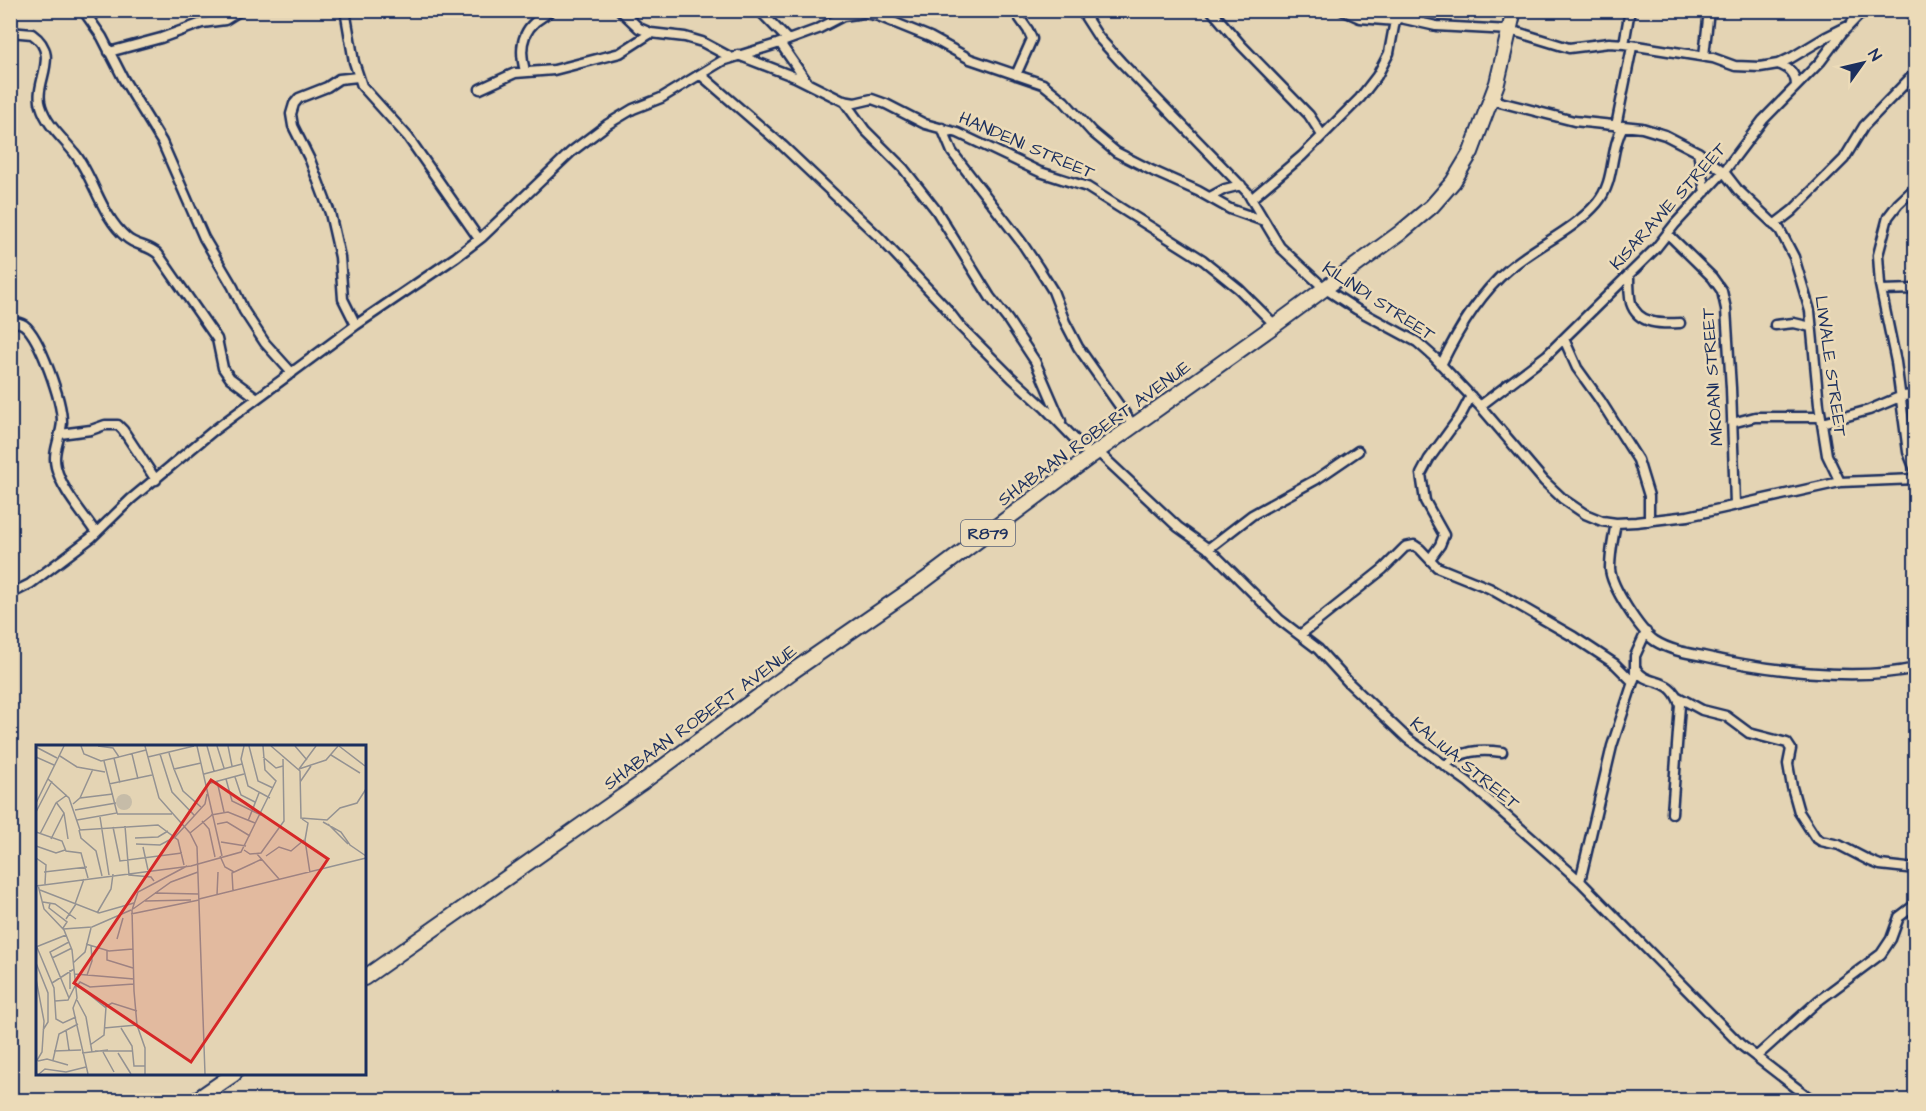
<svg xmlns="http://www.w3.org/2000/svg" width="1926" height="1111" font-family="'Architects Daughter',sans-serif">
	<rect width="100%" height="100%" fill="#e4d4b4"/>
	<filter id="ink" filterUnits="userSpaceOnUse"><feTurbulence type="fractalNoise" baseFrequency=".0167" numOctaves="2"/><feDisplacementMap in="SourceGraphic" scale="12" xChannelSelector="R" yChannelSelector="G"/><feConvolveMatrix kernelMatrix="1 2 1 2 8 2 1 2 1" color-interpolation-filters="sRGB"/></filter>
	<g filter="url(#ink)">
		<g fill="none" stroke-linecap="round" stroke-linejoin="round">
			<!-- street casing -->
			<g stroke="#1b2f5e" stroke-width="13">
				<path id="street" d="M83,10l19,27 22,43 38,62 42,96 29,49 11,24 21,32 27,30
					M345,10l9,52 8,24 46,51 71,102
					M620,10l19,18 12,5 34,4 17,5 28,15
					M759,10l28,29
					M1014,10l14,20 4,9 -16,36
					M1081,10l18,28 22,24 126,130 33,55 44,41 32,21 61,33 17,15 46,49 64,75 19,18 22,15 17,7 14,2 20,-1 52,-6 152,-34 76,-3
					M1211,10l31,36 67,69 13,20
					M1342,10l18,8 36,3
					M1907,10l9,8
					M1396,17l40,9 74,4 59,18 40,-5 15,1 89,14 22,8 25,1 18,-3 13,-6 35,-21 20,-10
					M10,32l22,2c30,21 1,48 9,72 6,20 23,33 35,49 18,24 26,62 50,82 9,9 23,8 32,17l59,85 6,29 7,10 27,20
					M780,43l27,39
					M1624,44l6,-34
					M109,52l52,-14 41,-15 23,-3 16,-10
					M738,55l57,22 48,24 12,2 17,-4 14,5 39,20 33,9 82,39 47,15 116,73 36,29 36,36
					M1704,56l5,-46
					M1778,64c11,4 18,9 18,22
					M525,71c-5,-18 -5,-36 10,-49 5,-4 11,-7 16,-12
					M701,75l82,71 97,92 66,70 13,17 53,53 33,30 46,48
					M480,89l35,-16 39,-3 66,-17 31,-20
					M1492,100l82,21 68,7 23,7 33,17 7,40
					M844,101l21,29 38,38 33,42 54,87 18,23 27,41 26,60
					M1616,126l16,-79
					M942,128l10,24 70,91 16,24 15,24 12,31 13,25 55,78
					M1698,152l26,20 14,18 42,40 14,27 16,54 9,94 8,50 13,27
					M1916,187l-18,17 -10,13 -10,38 2,30 16,77 12,90 8,20
					M1210,197l15,-8 16,-4
					M1251,199l51,-43 58,-58 17,-22 12,-23 8,-43
					M1774,225l18,-14 52,-52 20,-33 52,-54
					M1668,234l44,43 10,14 4,18 5,79 4,116
					M1629,275c0,9 0,20 2,28 7,22 31,21 49,20
					M1881,290l35,-1
					M10,322c5,0 10,0 14,3 16,12 38,76 38,97 -1,15 -10,30 -6,45 6,24 27,46 40,66
					M356,325l-13,-26 -3,-42 -10,-44 -20,-53 -17,-34 -2,-12 3,-10 5,-6 28,-11 12,-8 19,-2
					M1775,325l19,-2 17,4
					M1564,339l13,29 23,32 38,60 11,36v25
					M1441,365c17,-35 38,-71 68,-96 28,-24 64,-38 88,-66 19,-22 12,-52 26,-77
					M1480,406l67,-51 109,-107 19,-24 51,-55 37,-49 57,-58 21,-28 23,-24
					M1732,423l23,-6h66
					M1822,423l47,-13 33,-14 14,-1
					M60,434l31,-4 14,-5h13l5,5 33,50
					M1097,451l81,76 32,23 70,70 38,29 31,34 59,56 60,43 112,99 161,164 71,55
					M1616,523c-3,15 -6,31 -6,46 1,17 30,62 45,72 14,9 32,12 48,15 61,14 151,26 213,12
					M1208,549l44,-34 65,-36 41,-28
					M1430,559l10,-14 4,-10 -19,-34 -4,-27 8,-15 32,-44 10,-19
					M10,594l20,-10 62,-47 39,-38 82,-68 143,-106 100,-68 26,-20 89,-85 37,-28 25,-15 28,-11 61,-37 55,-17 41,-15 25,-13 21,-3 14,3 52,21 40,22 73,25 21,17 28,31 24,20 37,19 45,20 32,18 34,12
					M1300,635l83,-66 22,-22 9,-2 6,4 17,18 52,21 85,49 41,27 18,18
					M1636,669c11,19 35,5 44,36l-8,108
					M1678,697l24,13 24,6 23,17 38,10 4,6 -3,15 4,23 7,25 16,25 6,4 18,4 31,16 10,4 36,4
					M1445,766c16,-16 35,-17 57,-14
					M1580,881l32,-135 23,-70v-20l11,-24
					M1756,1057l62,-56 63,-47 10,-15 8,-22 17,-13"/>
			</g>
			<!-- primary casing -->
			<g stroke="#1b2f5e" stroke-width="18">
				<path id="primary" d="M364,978l276,-194 153,-113 132,-91 166,-124 184,-131 125,-92 32,-27 21,-24 18,-30 26,-69 17,-73
					M196,1100l38,-26"/>
			</g>
			<!-- street -->
			<use href="#street" stroke="#ecdbb8" stroke-width="8"/>
			<!-- primary -->
			<use href="#primary" stroke="#ecdbb8" stroke-width="14"/>
		</g>
	</g>
	<g text-anchor="middle" stroke-width="5" stroke-linejoin="round" paint-order="stroke">
		<!-- shield labels -->
		<rect fill="#ecdbb8" stroke="#5a6379" stroke-width="1.5" x="961" y="520" width="54" height="26" rx="4.5"/>
		<g font-size="16" font-weight="bold" fill="#1b2f5e">
			<text x="988" y="539">R879</text>
		</g>
		<!-- street labels -->
		<g font-size="18" fill="#1b2f5e" stroke="#ecdbb8">
			<text transform="translate(1027 145) rotate(23)" y="6">HANDENI STREET</text>
			<text transform="translate(1668 206) rotate(-48)" y="6">KISARAWE STREET</text>
			<text transform="translate(1379 301) rotate(33)" y="6">KILINDI STREET</text>
			<text transform="translate(1831 366) rotate(82)" y="6">LIWALE STREET</text>
			<text transform="translate(1712 377) rotate(-94)" y="6">MKOANI STREET</text>
			<text transform="translate(1094 433) rotate(-36)" y="6">SHABAAN ROBERT AVENUE</text>
			<text transform="translate(700 717) rotate(-36)" y="6">SHABAAN ROBERT AVENUE</text>
			<text transform="translate(1465 763) rotate(39)" y="6">KALIUA STREET</text>
		</g>
	</g>
	<!-- overview -->
	<g transform="translate(36 745)">
		<rect width="330" height="330" fill="#e4d4b4"/>
		<path d="M80 57a8 8 0 1 1 16 0a8 8 0 1 1-16 0Z" fill="#c6bca8"/>
		<path fill="none" stroke="#949292" stroke-width="1.5" d="M45,1l3,8 17,7 18,-4M62,1l15,2 6,9 27,-7M109,1l14,52 31,35 7,14 8,227M161,1l25,110M171,1l7,25M181,1l7,22M192,1l4,20M208,1l-3,13 7,27 22,12M213,1l9,35 15,7M235,1l29,25 1,47 26,2 13,-12 17,-5 9,-14M259,1l12,14M303,1l26,20M0,2l21,11M133,8l5,16 27,-6M96,9l6,25M124,9l12,38 22,23M295,10l29,18M24,11l17,11 28,5M0,12l18,8M112,12l46,-11M227,12l13,11 7,-2M78,13l6,25M138,24l9,22 18,16M263,24l27,-9 12,-14M263,24l17,-23M168,29l38,-10M199,32l6,18 14,7M12,34l21,19 11,32 78,-5 20,15 6,25M190,34l6,22 29,14M181,36l7,31M264,37l11,-16M73,39l43,-9M171,39l37,-10M44,53l13,-29M20,57l8,11 4,26M0,58l28,-57M37,59l7,-6 33,-4M39,65l41,-7M0,67l16,-31M81,69h55M175,70l17,-3 27,11M64,72l9,58M266,74l6,4 -3,17 5,33M41,75l40,-7 -13,-52M166,76l7,8 6,28M212,76l11,-28M287,77l18,10 9,13 16,11M181,79l10,-2 23,14M292,79l20,20M89,81l4,49 22,2 3,4M77,82l7,34 62,-8M43,85l2,8 15,13 6,25M0,87l26,9 4,10 15,2 7,25M154,88l22,-18M4,89l16,-31 11,-8M139,92l30,-33 2,-10M99,93l23,-1 10,-6M15,94l13,-26M185,97l25,4M100,99l24,1 15,-8M0,101l20,7 9,-3M107,102l5,23M208,105l6,4 11,-1 23,-32 -1,-62M221,109l22,25M184,111l5,11 9,5M230,111l13,-9 12,4 13,-11M0,113l10,7 -1,19M8,127l43,-5M2,140l6,24 20,21 8,20 5,48 -4,10 15,66M0,141l155,-20 50,-14 35,-71 -11,-11 -2,-24M4,145l59,23 35,-10M197,146l-1,-18 30,-14M119,148l43,1M181,150l1,-23M163,154l167,-41M109,156l46,-1M7,157l12,2 21,15M14,158l-1,5 18,14 -4,6M39,159l9,-25M97,164l38,-27 27,-10M61,168l14,-24 2,-15M95,169l68,-14M30,174l10,-15M27,184l29,-2 39,-17M81,194l6,-21M33,197l-19,10 19,46M50,199l23,7 24,-2M0,200l18,43 2,31 7,4 13,-6M0,202l30,-12M71,206v9l26,8M16,213l20,-10M0,218l12,30v29l-5,8M37,218l12,-11 6,-24M39,229l59,5M51,230l5,-14 -1,-16M0,234l8,42 -2,31 -6,10M16,238l22,-14M39,238l30,24 7,-4 25,8M41,241l3,-4 10,5 44,-3M34,244v-19M41,255l9,17 6,35M19,256l13,-1 7,-14M0,262v20M68,283l33,-3M85,283l11,18 2,20h11M30,285l3,20M54,300l14,-10 2,-28M18,306l27,-1M59,306h37M67,307l11,20M46,308l26,-3M82,308l13,21M17,315l6,-26 19,-10M2,316l9,-2 21,6M3,329l6,-5 21,3 20,-5M109,329v-26l-8,-23 -3,-34 -2,-81 6,-18 49,-26"/>
		<path fill="#d62828" fill-opacity="0.15" stroke="#d62828" stroke-width="3" d="M175,35l117,79 -137,203 -117,-79z"/>
		<rect width="330" height="330" fill="none" stroke="#1b2f5e" stroke-width="3"/>
	</g>
	<!-- margin -->
	<rect width="1926" height="1111" fill="none" stroke="#ecdbb8" stroke-width="36"/>
	<rect x="18" y="18" width="1890" height="1075" fill="none" stroke="#1b2f5e" stroke-width="2" filter="url(#ink)"/>
	<!-- north arrow -->
	<g transform="translate(1863 63) rotate(56)" stroke="#ecdbb8" stroke-width="4.5" paint-order="stroke">
	<path d="M0-4.5L10 22L0 15L-10 22Z" fill="#1b2f5e"/>
	<text y="-9" font-size="16" font-weight="bold" text-anchor="middle" fill="#1b2f5e">N</text>
	</g>
</svg>
